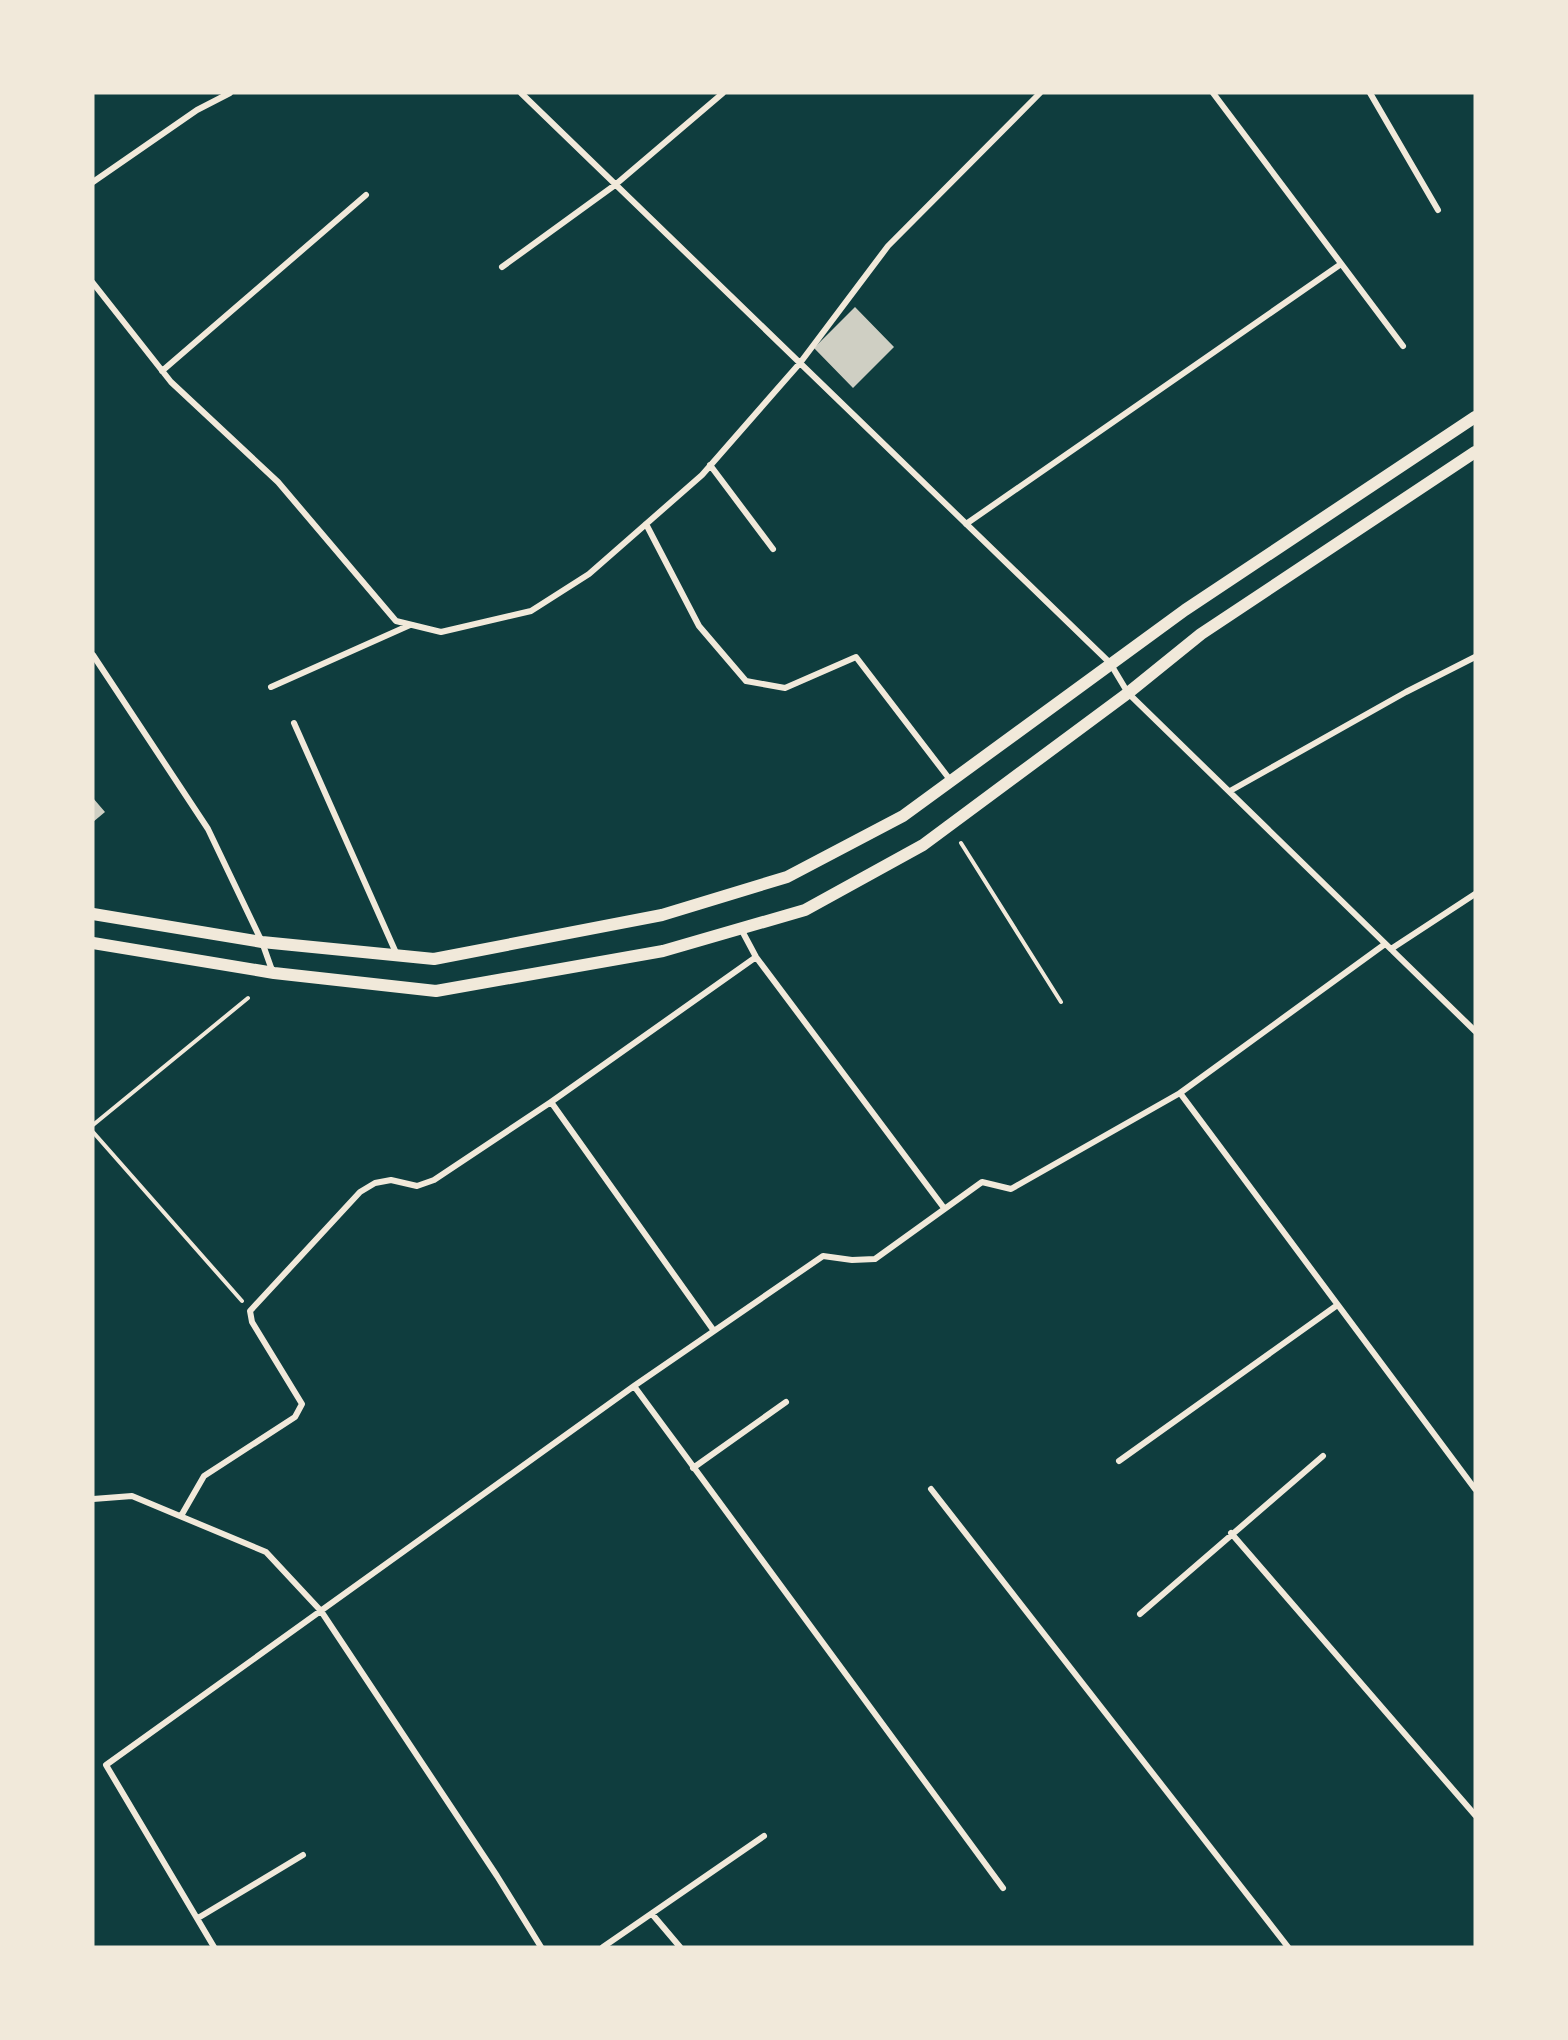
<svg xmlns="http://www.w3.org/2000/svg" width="1568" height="2040" font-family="Commissioner,sans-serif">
	<rect width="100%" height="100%" fill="#0f3d3e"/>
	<!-- building -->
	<path fill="#cfcfc3" d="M855,307l39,40 -41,41 -39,-40z
		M93,798l12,14 -12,10z"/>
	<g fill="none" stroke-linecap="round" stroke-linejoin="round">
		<!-- path -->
		<path stroke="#f1e9da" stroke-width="4" d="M961,843l100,159
			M93,1125l155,-127
			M93,1132l149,169"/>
		<!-- minor -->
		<path stroke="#f1e9da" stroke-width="6" d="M521,93l589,570 18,30 347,338
			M1213,93l190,253
			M1370,93l68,117
			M93,182l104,-72 33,-17
			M502,267l113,-82 108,-92
			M93,283l78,99 107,100 118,139 45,11 90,-21 58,-37 113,-99 98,-112 88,-117 152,-153
			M162,371l204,-176
			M710,465l63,84
			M646,524l53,102 47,55 39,7 71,-31 95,124
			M966,524l375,-260
			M93,655l115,174 54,113 11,31
			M271,687l139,-62
			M294,723l103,232
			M1230,791l176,-99 69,-35
			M740,927l16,30 188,251
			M1391,949l84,-55
			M1180,1093l295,396
			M551,1102l163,229
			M634,1386l369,502
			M1119,1461l217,-155
			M693,1468l93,-66
			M931,1489l357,458
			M93,1499l39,-3 134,56 55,59 176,265 44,71
			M181,1516l23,-40 91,-59 7,-13 -50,-82 -2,-11 110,-119 15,-9 16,-3 26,6 17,-6 117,-78 205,-145
			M1231,1533l244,282
			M1140,1614l183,-158
			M652,1914l28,33
			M198,1918l105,-63
			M214,1947l-108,-182 528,-379 189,-130 29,4 23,-1 107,-77 29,7 169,-96 205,-149
			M603,1947l161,-111"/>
		<!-- secondary -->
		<path stroke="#f1e9da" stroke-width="12" d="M93,914l169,28 172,17 228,-44 125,-38 116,-61 282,-206 290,-193
			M93,943l181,30 162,18 227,-40 142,-41 118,-65 205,-152 73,-59 274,-182"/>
	</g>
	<!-- border -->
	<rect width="1568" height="2040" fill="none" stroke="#f1e9da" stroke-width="189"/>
</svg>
